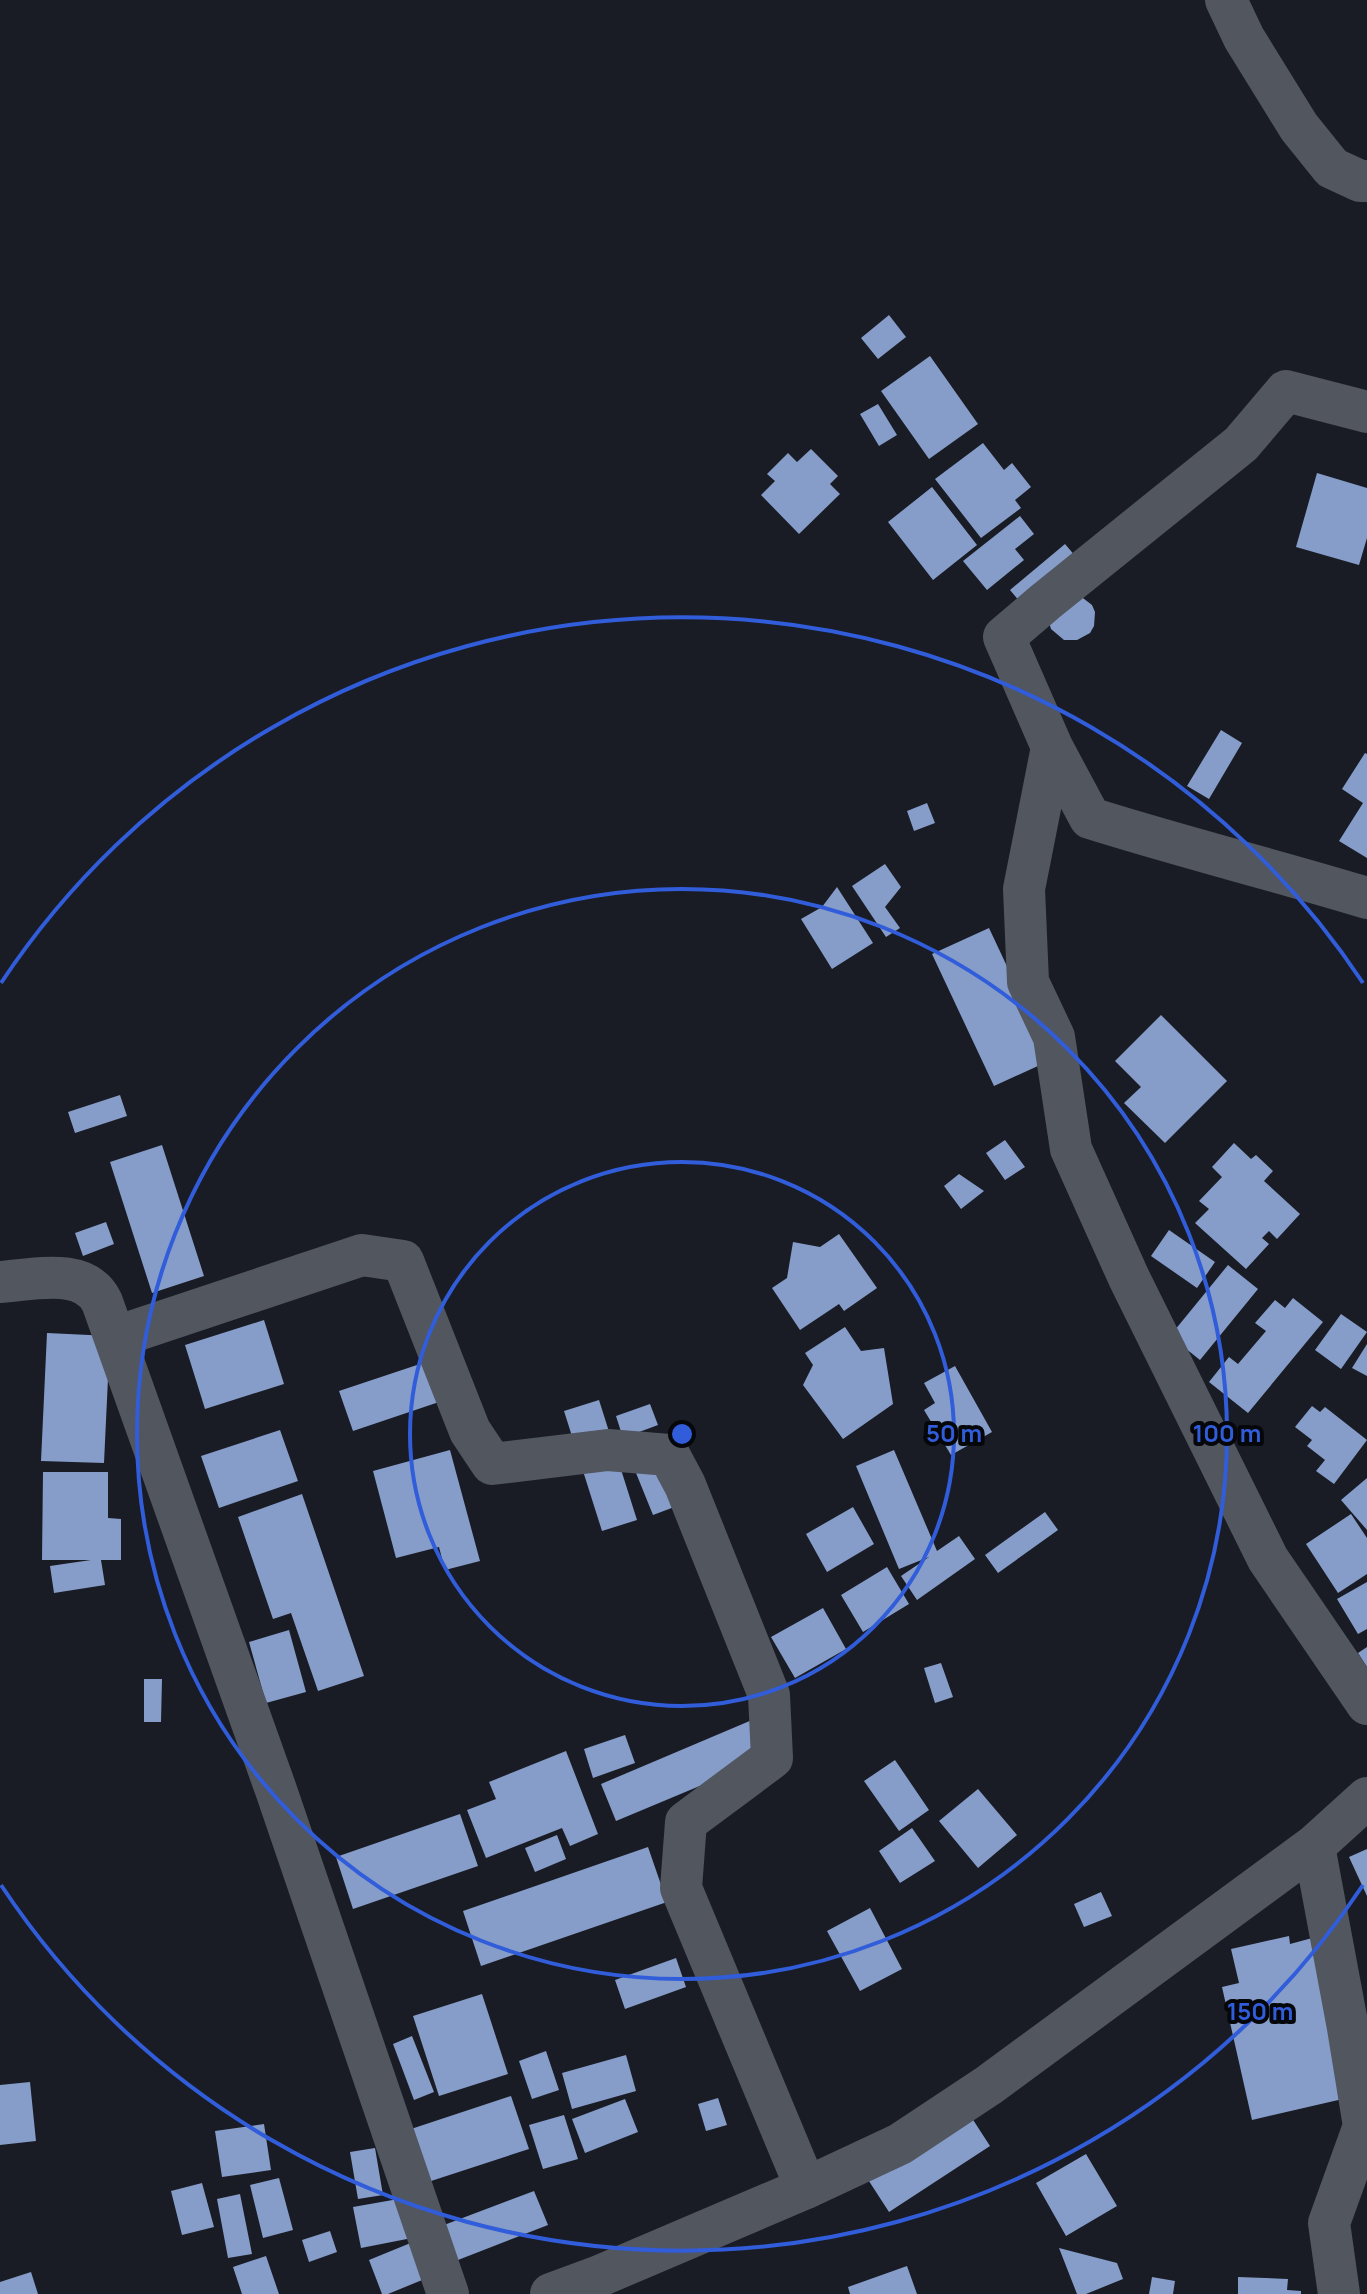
<svg xmlns="http://www.w3.org/2000/svg" width="1367" height="2294" font-family="Manrope,sans-serif">
	<rect width="100%" height="100%" fill="#191c24"/>
	<!-- building -->
	<path fill="#869dca" d="M889,315l17,22 -28,22 -17,-21z
		M930,356l48,68 -49,35 -48,-68z
		M878,404l19,31 -18,11 -19,-32z
		M983,443l21,27 8,-7 19,24 -16,13 6,8 -40,30 -46,-59z
		M811,449l27,27 -8,8 10,10 -41,40 -38,-39 14,-14 -8,-7 21,-21 9,9z
		M1317,473l50,15v50l-8,27 -63,-18z
		M932,487l45,58 -44,35 -45,-58z
		M1020,516l14,18 -19,15 9,11 -37,30 -24,-29z
		M1065,544l17,20 -55,46 -17,-20z
		M1079,595l13,10 3,7 -1,14 -4,7 -13,7h-13l-13,-11 -2,-7z
		M1221,730l21,13 -33,56 -22,-13z
		M1365,753l2,1v104l-28,-17 24,-38 -21,-14z
		M927,803l8,20 -21,8 -7,-20z
		M885,864l16,23 -16,20 15,21 -14,9 -34,-51z
		M837,887l36,56 -41,26 -31,-50 21,-12z
		M989,928l62,132 -57,26 -62,-132z
		M1161,1015l66,66 -62,62 -41,-40 17,-16 -26,-26z
		M120,1095l7,21 -52,17 -7,-21z
		M1005,1140l20,27 -20,13 -19,-27z
		M1234,1143l17,16 5,-4 17,16 -9,10 36,33 -23,25 -8,-8 -7,7 7,6 -23,25 -51,-46 14,-14 -10,-8 23,-24 -10,-10z
		M162,1145l42,131 -52,17 -42,-131z
		M959,1174l25,17 -23,18 -17,-23z
		M106,1222l8,22 -31,12 -8,-23z
		M1169,1230l46,32 -18,26 -46,-32z
		M839,1234l38,54 -33,23 -5,-7 -39,26 -28,-42 15,-10 6,-36 27,5z
		M1228,1265l30,24 -58,71 -30,-24z
		M1293,1298l30,24 -75,91 -39,-31 20,-25 9,7 28,-33 -11,-8 20,-23 10,8z
		M1341,1314l26,18 -26,37 -26,-19z
		M264,1320l20,64 -79,25 -20,-64z
		M845,1327l16,24 23,-3 9,56 -50,35 -40,-54 10,-20 -8,-12z
		M47,1333l63,3 -6,127 -63,-2z
		M1367,1344v32l-15,-8z
		M429,1361l13,40 -89,30 -14,-40z
		M955,1366l37,66 -41,23 -27,-45 11,-7 -11,-20z
		M599,1400l38,120 -35,11 -38,-120z
		M650,1404l8,21 -35,13 -7,-22z
		M1312,1406l8,6 5,-5 42,33 -33,44 -18,-13 9,-11 -18,-14 5,-6 -17,-13z
		M280,1430l18,51 -79,27 -18,-52z
		M450,1450l30,111 -35,9 -6,-23 -43,11 -23,-87z
		M894,1450l43,101 22,-15 16,23 -58,41 -16,-24 28,-19 -30,12 -43,-103z
		M666,1456l19,47 -32,12 -19,-47z
		M43,1472h65v46l13,1v41h-20l4,25 -51,8 -4,-27 41,-6h-49z
		M1367,1478v52l-26,-30z
		M302,1494l62,182 -46,15 -27,-78 -18,6 -35,-102z
		M853,1507l21,37 -47,28 -21,-38z
		M1045,1512l13,18 -60,43 -13,-18z
		M1351,1514l16,24v36l-29,19 -32,-49z
		M887,1567l22,37 -46,28 -22,-37z
		M1367,1582v47l-9,5 -21,-35z
		M823,1608l23,41 -51,29 -24,-41z
		M289,1630l17,62 -40,11 -17,-61z
		M1367,1647v20l-9,-14z
		M941,1663l12,34 -18,6 -11,-35z
		M144,1679h18l-1,43h-17z
		M752,1720l17,37 -153,64 -15,-37z
		M625,1735l10,28 -42,15 -9,-29z
		M566,1751l32,83 -28,12 -8,-18 -76,30 -19,-48 29,-11 -7,-17z
		M895,1760l34,50 -30,21 -35,-50z
		M978,1789l39,46 -39,33 -39,-47z
		M460,1814l18,52 -125,43 -17,-52z
		M912,1828l23,33 -35,22 -21,-32z
		M557,1835l9,24 -31,13 -10,-24z
		M648,1847l19,55 -186,64 -18,-55z
		M1367,1849v47l-18,-39z
		M1101,1892l11,24 -28,11 -10,-23z
		M870,1908l32,61 -42,22 -33,-60z
		M1289,1936l1,8 26,-7 31,161 -95,22 -30,-133 17,-4 -8,-34z
		M676,1958l10,29 -61,22 -10,-29z
		M482,1994l26,80 -69,22 -26,-80z
		M412,2036l22,56 -20,8 -21,-56z
		M546,2051l13,39 -27,9 -13,-38z
		M626,2055l10,36 -64,18 -10,-36z
		M30,2082l6,59 -36,4v-60z
		M511,2096l18,53 -104,34 -17,-53z
		M718,2098l9,27 -21,6 -8,-27z
		M625,2099l13,33 -53,21 -13,-34z
		M968,2112l22,34 -101,66 -22,-34z
		M564,2115l14,44 -35,10 -14,-44z
		M264,2124l7,46 -49,7 -7,-46z
		M375,2148l8,47 -25,4 -8,-47z
		M1086,2154l31,52 -51,30 -30,-53z
		M279,2178l14,52 -30,8 -13,-53z
		M202,2183l12,44 -32,8 -11,-44z
		M534,2191l14,34 -90,35 -14,-35z
		M240,2194l12,60 -24,4 -11,-59z
		M404,2198l8,40 -51,10 -8,-41z
		M330,2231l7,21 -28,10 -7,-22z
		M413,2242l14,36 -39,16h-6l-13,-34z
		M1059,2248l58,15 6,16 -37,15h-9z
		M266,2256l13,38h-37l-9,-27z
		M907,2266l10,28h-67l-2,-7z
		M31,2272l7,22h-38v-12z
		M1152,2277l23,4 -2,13h-24z
		M1238,2277l50,2 -1,11 14,1v3h-63z"/>
	<g fill="none" stroke-linecap="round" stroke-linejoin="round">
		<!-- minor -->
		<path stroke="#51565f" stroke-width="42" d="M1226,0l18,38 55,89 33,41 28,13h7
			M1367,412l-81,-21 -45,53 -196,158 -41,35 48,110 -28,142 4,93 26,55 17,112 58,129 139,281 99,145
			M1052,747l38,71c92,29 185,52 277,80
			M0,1282c33,-2 85,-16 102,20l174,488 172,504
			M116,1337l246,-82 41,6 67,170 22,33 116,-14 61,5 16,30 84,210 3,63 -86,64 -5,66 125,300
			M1314,1846l34,182 16,98 -35,97 10,71
			M551,2294l46,-17 209,-89 94,-44 89,-59 325,-239 53,-48"/>
	</g>
	<!-- distance rings -->
	<g fill="none" stroke="#315dda" stroke-width="4">
		<circle cx="682" cy="1434" r="272"/>
		<circle cx="682" cy="1434" r="545"/>
		<path d="M1363 1885A817 817 0 0 1 1 1885M1 983A817 817 0 0 1 1363 983"/>
	</g>
	<circle cx="682" cy="1434" r="12" fill="#315dda" stroke="#06070a" stroke-width="4"/>
	<g font-size="24" text-anchor="middle" font-weight="bold" fill="#315dda" stroke="#06070a" stroke-width="8" stroke-linejoin="round" paint-order="stroke">
		<text x="954" y="1442">50 m</text>
		<text x="1227" y="1442">100 m</text>
		<text x="1260" y="2020">150 m</text>
	</g>
</svg>
